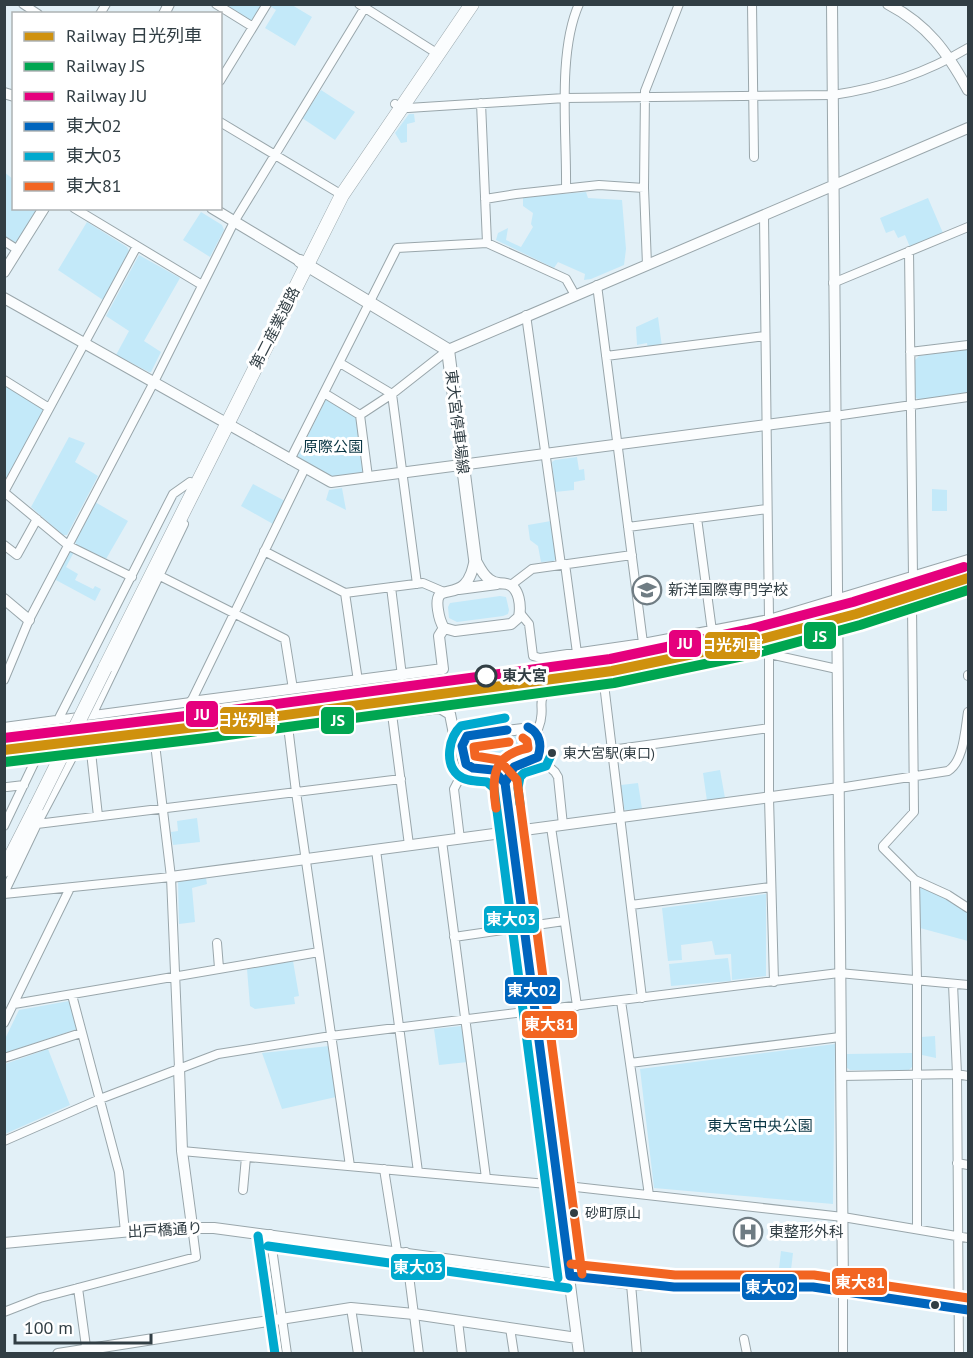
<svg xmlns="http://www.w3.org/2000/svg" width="973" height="1358" font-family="'PT Sans','Noto Sans JP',sans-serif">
	<rect width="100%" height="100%" fill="#e2f0f7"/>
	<!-- green -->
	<path fill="#c3e9f9" d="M216,5h51l-14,22z
		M271,5h21l20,12 -17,29 -30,-18 11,-18 -6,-4z
		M321,90l34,22 -20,28 -33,-22z
		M409,114h5l1,8 -8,2v18l-6,1 -6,-10z
		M4,172l9,7 1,29 24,1 -19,32 -5,1 -9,-6z
		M586,192l2,6 34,2 4,49 -2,16 -33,14 -7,1 1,-6 -27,-12 -4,6 -58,-28 2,-7 10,-5 -2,12 15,7 12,-20 -2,-3 2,-11 -10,-7v-9z
		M928,198l15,35 -33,14 -5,-12 -7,3 -4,-8 -8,3 -6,-15z
		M201,212l21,13 2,5 -14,27 -27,-17z
		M87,222l40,25 2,4 -26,49 -45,-30z
		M139,255l41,23 -36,63 17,11 -10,20h-2l-33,-17 13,-24 -23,-15z
		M658,317l4,30 -14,2 -1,-6 -10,2 -1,-18z
		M968,349v45l-49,6 -4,-3v-37l4,-4z
		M5,380l44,28 -44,84z
		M326,399l31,16 6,58 -32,4 -34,-19z
		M69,437l16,6 -10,19 23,14 -31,59h-4l-32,-28z
		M577,457l2,13 5,-1 1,11 -11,2v8l-19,2 -3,-30 3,-2z
		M253,484l32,17 -12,23 -32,-18z
		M342,488l4,22 -20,-10 3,-10z
		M932,489l15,1v21h-15z
		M95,502l33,19 -22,38 -30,-14 -1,-5z
		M551,521l5,37 -2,3 -13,1 -3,-16 -8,-6 -2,-15z
		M70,550l4,2 -8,15 12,7 -3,6 18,9 2,-3 6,3 -6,12 -41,-22z
		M500,596l6,1 3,13 -1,4 -5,2 -46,6 -8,-4 -1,-11 2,-4z
		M520,735l8,5c3,8 1,12 -7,16 -15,2 -47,13 -55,-5l3,-8 7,-3z
		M720,770l5,28 -18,3 -4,-28z
		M638,783l4,26 -15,2 -3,-2 -3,-24z
		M197,818l3,24 -27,3 -2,-13 7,-1 -1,-10z
		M206,878l1,6 -15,4 3,34 -16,2 -1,-43z
		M918,886l31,13 19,14v28l-48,-13z
		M766,894v82l-34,4 -1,-26 -16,1 -3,-14 -31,4 1,15 -14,1 -6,-53z
		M728,958l3,23 -60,5 -2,-22z
		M293,961l6,35 -5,1 1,7 -40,5 -5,-3 -3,-37z
		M69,1001l8,28 -72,24v-14l14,-29z
		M461,1026l7,36 -29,3 -5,-36z
		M935,1036l1,22 -14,-3 -1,-18z
		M835,1044l-2,160 -179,-16 -14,-119z
		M329,1046l7,51 -54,12 -20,-56z
		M48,1049l22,56 -65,29v-70z
		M912,1053l1,13 -4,4h-59l-4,-3 1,-13z
		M781,1251l12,2 -3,25h-12z"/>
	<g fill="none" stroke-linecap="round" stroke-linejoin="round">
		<!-- minor casing -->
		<g stroke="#99a6ab" stroke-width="10">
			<path id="minor" d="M23,4l15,10
				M216,4l37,23
				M359,4l79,50
				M752,4l2,153
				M100,14l6,-10
				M220,81l47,-77
				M481,103l6,140
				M395,104l5,4h8l157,-10 268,-3c48,-7 93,-22 135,-47
				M220,122l122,73
				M566,188c1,-54 -9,-135 13,-184
				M485,199l31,-5 83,-9 45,3
				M74,208l128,77
				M764,216l5,403
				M4,241l14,9
				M909,251l4,326
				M647,265l-3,-77 1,-97 34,-87
				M833,283l135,-56
				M597,285l46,358
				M526,315l35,250
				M910,352l58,-7
				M606,356l159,-20
				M340,363l52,31 25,190
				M4,380l45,28
				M324,393l36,22 8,62
				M360,415l32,-21 56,-44
				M835,416l133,-19
				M290,460l107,-212 90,-5 79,36 9,16
				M4,492l133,-246
				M4,492l65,54 63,31
				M697,518l15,113
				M628,527l139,-18
				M4,545l13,10 20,-36
				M264,551l81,42 78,-10 21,9
				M565,564l12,89
				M160,576l125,63 8,50
				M511,585l21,-16 100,-14
				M391,587l11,89
				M345,593l13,88
				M912,605l2,207 -31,34v2l32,32 2,100v249
				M520,613l9,11 4,32 7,2 103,-15 126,-24 199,-60
				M837,630l131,-42
				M769,653v145l5,184
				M968,675v1
				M4,680l25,-60 125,-238 80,-160 133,-218
				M604,684l38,314
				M392,714l17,131
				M92,715l92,-191
				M58,720l115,-226 17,-12
				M288,726l8,66 54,374
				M4,727l187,-25 114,-234
				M537,733c1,-6 4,-10 4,-15 3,-13 -6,-22 13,-28l116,-18 90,-20 77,17
				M155,744l16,133 8,191
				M611,750l158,-22
				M91,752l7,64
				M538,757l17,15 3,5 5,48
				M7,787l17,-2
				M839,788l109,-17c16,-10 17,-41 20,-59
				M37,824l364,-45
				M4,826l32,-67
				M551,827l26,179
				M460,839l-6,-50 12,-23
				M442,841l44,337
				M376,850l42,322
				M915,880l33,15 20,13
				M4,893l33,-69 37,-70
				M4,894l167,-17
				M631,905l140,-18
				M454,937l110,-16
				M217,943l2,25
				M953,984l4,90 2,280
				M72,995l47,177 6,60
				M621,1001l28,194
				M14,1004l305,-52
				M4,1023l66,-135
				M4,1058l77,-25
				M630,1063l210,-26
				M841,1076l116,-2 11,2
				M4,1141l96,-42 118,-45 113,-18 508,-63 129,12
				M182,1151l376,34 285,32 125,21
				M957,1163l11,2
				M384,1169l13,82
				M243,1190l3,-33
				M270,1234l17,120
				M406,1252l13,102
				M631,1284l6,70
				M78,1288l9,66
				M843,1291v63
				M351,1308l7,46
				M4,1312l36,-14 156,-41 -4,-31
				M458,1321l4,33
				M510,1328l4,26
				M744,1339l3,15"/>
		</g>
		<!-- tertiary casing -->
		<g stroke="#99a6ab" stroke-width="12">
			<path id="tertiary" d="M832,4l11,1287
				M888,4c40,21 59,48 80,86
				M164,14l5,-10
				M4,93l10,3
				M212,208l88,53
				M4,272l40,-64
				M4,298l327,184 504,-66
				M448,350l520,-222
				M475,559c4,7 7,15 14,20 7,6 10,3 18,5 13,3 14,23 12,33l-8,7 -56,7 -11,-3c-4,-6 -5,-11 -6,-18 -4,-26 13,-13 26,-25 7,-7 9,-17 11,-26z
				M459,589l38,-5
				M4,599l25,21
				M191,702l252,-33 -4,-33 5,-8
				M4,762l436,-54 10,6 4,20 8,7
				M484,767l35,-5
				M505,783l-12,-13 -23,-2 -4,-2c-6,-11 -9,-28 6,-31l59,-7 7,7 1,20c-18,12 -26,1 -34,28l74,571
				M171,877l668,-89
				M179,1068l3,83 10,75
				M4,1243l160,-15h50l417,56 62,4 120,-1 155,23
				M58,1354l293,-46 63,6 163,24"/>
		</g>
		<!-- secondary casing -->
		<g stroke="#99a6ab" stroke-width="14">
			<path id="secondary" d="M300,261l148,89 27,209"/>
		</g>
		<!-- primary casing -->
		<g stroke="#99a6ab" stroke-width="15">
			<path id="primary" d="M105,668l237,-473 130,-191
				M4,870l32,-63"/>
		</g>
		<!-- minor -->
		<use href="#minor" stroke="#fbfdfe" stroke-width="8"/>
		<!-- tertiary -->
		<use href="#tertiary" stroke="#fbfdfe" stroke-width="10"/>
		<!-- secondary -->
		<use href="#secondary" stroke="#fbfdfe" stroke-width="12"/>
		<!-- primary -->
		<use href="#primary" stroke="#fbfdfe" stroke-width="14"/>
		<!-- primary-bridge casing -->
		<g stroke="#99a6ab" stroke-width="15" stroke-linecap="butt">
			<path id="primary-bridge" d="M36,807l69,-139"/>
		</g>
		<!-- primary-bridge -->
		<use href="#primary-bridge" stroke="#fbfdfe" stroke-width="14"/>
		<!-- bus-1 casing -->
		<g stroke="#fff" stroke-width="14">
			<path id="bus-1" d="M528,727c12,6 14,18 10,30l-24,10 -9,16 65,493
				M505,783l-12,-13 -20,-2 -7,-4 -4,-18 5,-10 40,-6
				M570,1276l104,11h139l155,23"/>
		</g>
		<!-- bus-2 casing -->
		<g stroke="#fff" stroke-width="14">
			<path id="bus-2" d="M505,718l-44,8c-12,11 -17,37 -3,49 8,7 20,6 29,7l7,6 64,490
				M520,804l-2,-16 2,-11 4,-4 22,-7 6,-13
				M258,1236l17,118
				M268,1246l300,42"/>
		</g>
		<!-- bus-3 casing -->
		<g stroke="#fff" stroke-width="14">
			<path id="bus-3" d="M509,742l-35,5 1,9 24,4 18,20 65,494
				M496,808c-5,-31 -3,-53 32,-60l-1,-7 -4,-3
				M571,1264l104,11h139l154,23"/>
		</g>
		<!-- bus-1 -->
		<use href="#bus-1" stroke="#0065bd" stroke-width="9"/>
		<!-- bus-2 -->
		<use href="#bus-2" stroke="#00a9ce" stroke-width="9"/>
		<!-- bus-3 -->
		<use href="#bus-3" stroke="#f26522" stroke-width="9"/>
		<!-- rail-1 casing -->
		<g stroke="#fff" stroke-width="15">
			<path id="rail-1" d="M4,750l200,-24 408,-55 138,-29 106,-28 112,-36"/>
		</g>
		<!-- rail-2 casing -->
		<g stroke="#fff" stroke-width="15">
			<path id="rail-2" d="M5,762l201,-24 408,-55 139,-29 107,-29 108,-35"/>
		</g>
		<!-- rail-3 casing -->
		<g stroke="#fff" stroke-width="15">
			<path id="rail-3" d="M4,738l198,-24 408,-55 137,-29 106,-28 111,-35"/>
		</g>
		<!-- rail-1 -->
		<use href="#rail-1" stroke="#cf910e" stroke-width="10"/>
		<!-- rail-2 -->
		<use href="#rail-2" stroke="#00a651" stroke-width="10"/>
		<!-- rail-3 -->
		<use href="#rail-3" stroke="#e5007d" stroke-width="10"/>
	</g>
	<!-- icons -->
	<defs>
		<g id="university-ring" transform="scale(1.5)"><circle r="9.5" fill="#fff" stroke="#6f7c83" stroke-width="1.5"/><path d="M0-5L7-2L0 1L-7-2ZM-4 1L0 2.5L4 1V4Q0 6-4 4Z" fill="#6f7c83"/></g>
		<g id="hospital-ring" transform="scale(1.5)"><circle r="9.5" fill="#fff" stroke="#6f7c83" stroke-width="1.5"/><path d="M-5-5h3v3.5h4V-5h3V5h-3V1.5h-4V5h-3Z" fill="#6f7c83"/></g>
	</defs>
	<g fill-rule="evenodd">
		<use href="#university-ring" x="647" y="590"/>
		<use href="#hospital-ring" x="748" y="1232"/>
	</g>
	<!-- markers -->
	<circle fill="#fff" stroke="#313e44" stroke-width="3" cx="486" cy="676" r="10"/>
	<g fill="#313e44" stroke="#fff" stroke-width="2">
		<circle cx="552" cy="753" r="5"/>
		<circle cx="574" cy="1213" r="5"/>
		<circle cx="935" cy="1305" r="5"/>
	</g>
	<g text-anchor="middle" stroke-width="6" stroke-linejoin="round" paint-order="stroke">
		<!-- bus labels -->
		<g font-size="14" fill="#313e44" stroke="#fff" text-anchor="start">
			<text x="563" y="758">東大宮駅(東口)</text>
			<text x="585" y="1218">砂町原山</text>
		</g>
		<!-- street labels -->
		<g font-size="15" fill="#313e44" stroke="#fff">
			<text transform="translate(275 328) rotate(-63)" y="5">第二産業道路</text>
			<text transform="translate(457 422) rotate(83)" y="5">東大宮停車場線</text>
			<text transform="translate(165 1230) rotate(-3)" y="5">出戸橋通り</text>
		</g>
		<!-- park labels -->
		<g font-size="15" fill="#0a3644" stroke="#fff">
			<text x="333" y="452">原際公園</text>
			<text x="760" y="1131">東大宮中央公園</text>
		</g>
		<!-- poi labels -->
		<g font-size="15" fill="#313e44" stroke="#fff" text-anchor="start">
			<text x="668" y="595">新洋国際専門学校</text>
			<text x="769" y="1237">東整形外科</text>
		</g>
		<!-- stop labels -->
		<g font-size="15" font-weight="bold" fill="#313e44" stroke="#fff" text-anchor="start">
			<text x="502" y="681">東大宮</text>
		</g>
	</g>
	<g stroke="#fff" stroke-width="2">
		<rect x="803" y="621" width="34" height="29" rx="6" fill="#00a651"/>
		<rect x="668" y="629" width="34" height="29" rx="6" fill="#e5007d"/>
		<rect x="704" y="631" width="57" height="29" rx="6" fill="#cf910e"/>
		<rect x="185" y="700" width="34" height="28" rx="6" fill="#e5007d"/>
		<rect x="219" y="706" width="57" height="29" rx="6" fill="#cf910e"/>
		<rect x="320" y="706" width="35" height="29" rx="6" fill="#00a651"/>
		<rect x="483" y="905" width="57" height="29" rx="6" fill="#00a9ce"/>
		<rect x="504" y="976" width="57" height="29" rx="6" fill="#0065bd"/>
		<rect x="521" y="1010" width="57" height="29" rx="6" fill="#f26522"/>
		<rect x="390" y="1253" width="56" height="28" rx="6" fill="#00a9ce"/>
		<rect x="831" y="1267" width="57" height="29" rx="6" fill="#f26522"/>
		<rect x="741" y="1273" width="57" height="28" rx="6" fill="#0065bd"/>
	</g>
	<g font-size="16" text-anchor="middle" font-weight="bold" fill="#fff">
		<text x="820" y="642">JS</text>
		<text x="685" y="649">JU</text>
		<text x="732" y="651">日光列車</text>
		<text x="202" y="720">JU</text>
		<text x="248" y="726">日光列車</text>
		<text x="338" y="726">JS</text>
		<text x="511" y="925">東大03</text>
		<text x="532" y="996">東大02</text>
		<text x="549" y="1030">東大81</text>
		<text x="418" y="1273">東大03</text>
		<text x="860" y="1288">東大81</text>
		<text x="770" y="1293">東大02</text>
	</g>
	<!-- border -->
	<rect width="973" height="1358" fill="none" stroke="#313e44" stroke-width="12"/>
	<!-- legend -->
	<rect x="12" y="12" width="210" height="198" fill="#ffffff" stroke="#adb2b4" stroke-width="1.5"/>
	<rect x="24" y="32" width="30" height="9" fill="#cf910e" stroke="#adb2b4" stroke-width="1.5"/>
	<text x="66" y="42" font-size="18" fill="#313e44">Railway 日光列車</text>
	<rect x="24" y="62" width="30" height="9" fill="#00a651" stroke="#adb2b4" stroke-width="1.5"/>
	<text x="66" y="72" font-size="18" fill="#313e44">Railway JS</text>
	<rect x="24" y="92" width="30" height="9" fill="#e5007d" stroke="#adb2b4" stroke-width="1.5"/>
	<text x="66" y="102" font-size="18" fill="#313e44">Railway JU</text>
	<rect x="24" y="122" width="30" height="9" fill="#0065bd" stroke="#adb2b4" stroke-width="1.5"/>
	<text x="66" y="132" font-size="18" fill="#313e44">東大02</text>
	<rect x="24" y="152" width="30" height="9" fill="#00a9ce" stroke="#adb2b4" stroke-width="1.5"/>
	<text x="66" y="162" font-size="18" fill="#313e44">東大03</text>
	<rect x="24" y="182" width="30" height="9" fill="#f26522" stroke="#adb2b4" stroke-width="1.5"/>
	<text x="66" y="192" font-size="18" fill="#313e44">東大81</text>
	<!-- scale -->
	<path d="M15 1334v9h136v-9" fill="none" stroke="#313e44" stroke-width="3"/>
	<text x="24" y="1334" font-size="18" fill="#313e44" stroke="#ffffff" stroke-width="4.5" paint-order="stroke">100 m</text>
</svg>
